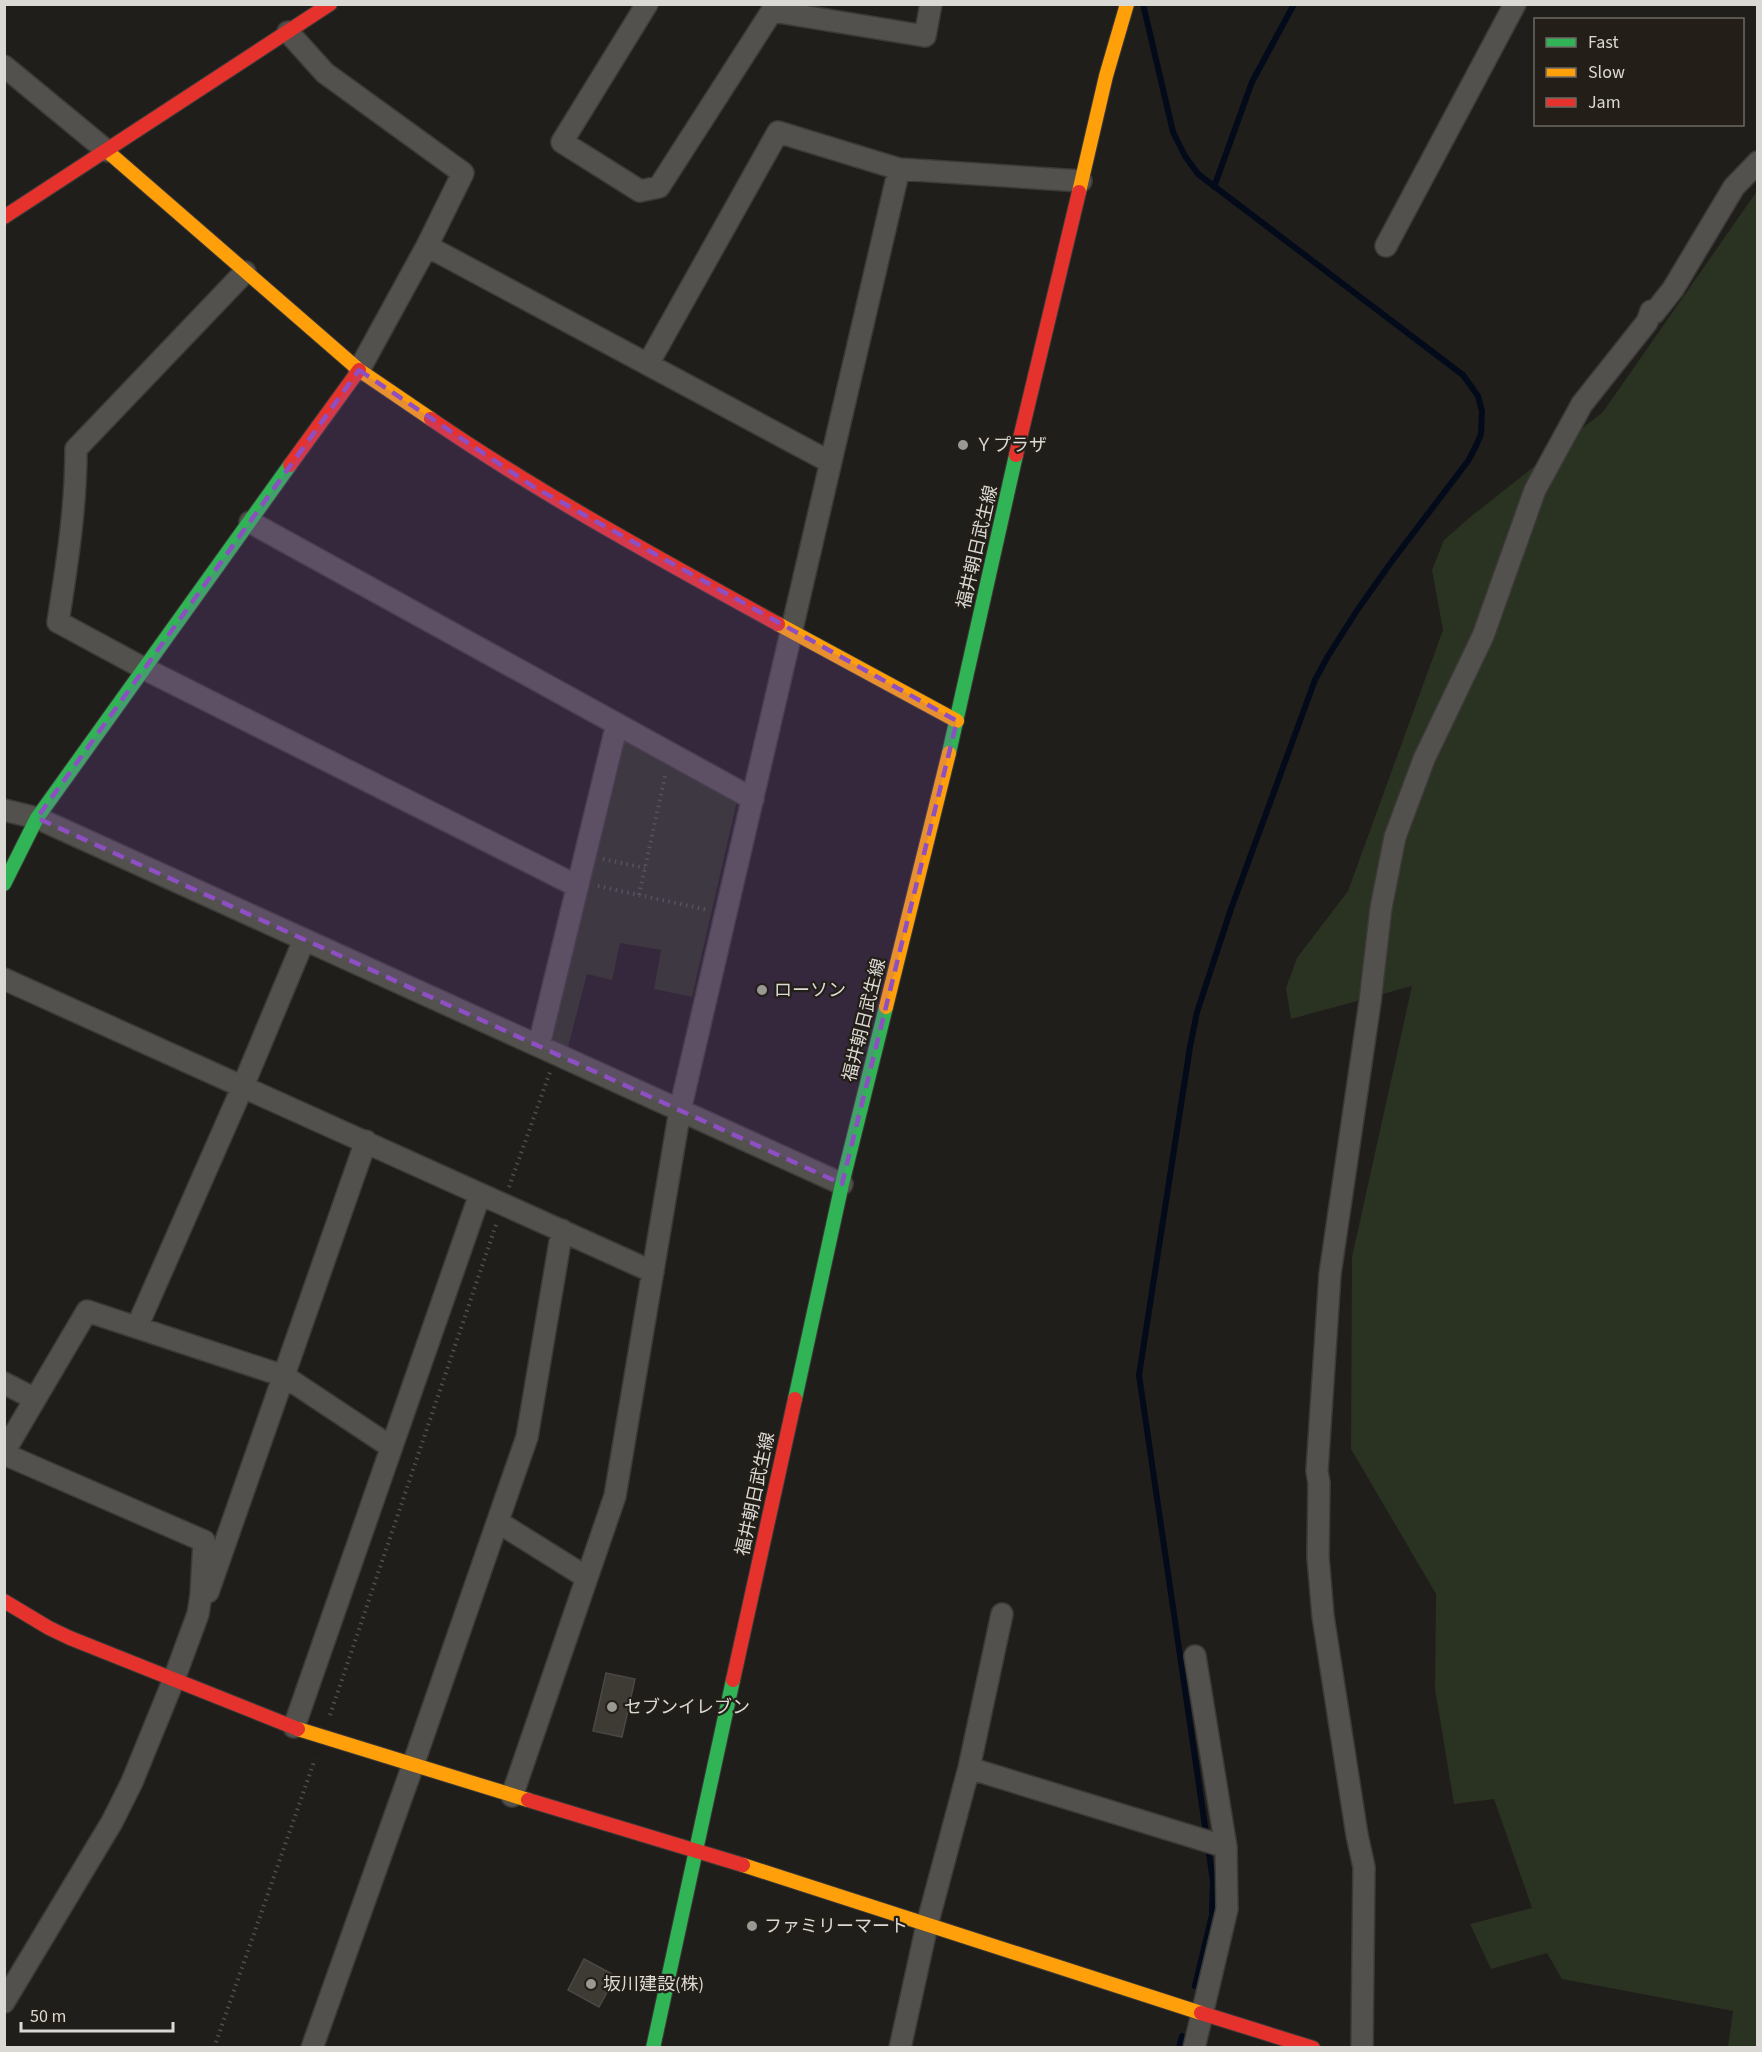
<svg xmlns="http://www.w3.org/2000/svg" width="1762" height="2052" font-family="'Source Sans 3','Noto Sans JP',sans-serif">
	<rect width="100%" height="100%" fill="#201e1b"/>
	<!-- green -->
	<path fill="#2a3221" d="M1757,191v1856h-29l5,-36 -171,-32 -15,-26 -56,16 -21,-45 62,-16 -38,-109 -40,5 -19,-115 1,-95 -85,-145 1,-192 60,-271 -121,33 -5,-31 11,-30 51,-67 95,-261 -11,-60 12,-30 25,-22 134,-106z
		M625,739l112,62 -45,196 -38,-8 7,-39 -41,-7 -8,37 -25,-6 -20,77 -18,-8z"/>
	<g fill="none" stroke-linecap="round" stroke-linejoin="round">
		<!-- stream -->
		<path stroke="#030a19" stroke-width="6" d="M1143,4l30,128 12,24 13,18 265,201 15,21 4,15 -1,23 -5,12 -8,15 -76,100 -34,48 -30,47 -13,24 -84,229 -34,103 -7,35 -51,328 74,506 -1,34 -17,71
			M1214,187l38,-105 42,-78
			M1179,2048l3,-12"/>
	</g>
	<!-- building -->
	<path fill="#3e3a34" stroke="#4a4845" stroke-width="1.5" d="M606,1673l29,6 -13,58 -29,-6z
		M584,1959l32,17 -17,31 -31,-17z"/>
	<g fill="none" stroke-linecap="round" stroke-linejoin="round">
		<!-- street casing -->
		<g stroke="#3b3a37" stroke-width="24">
			<path id="street" d="M647,4l-85,138 78,49 19,-4 113,-176 153,25 6,-32
				M288,32l37,41 138,100 -36,73 -68,124
				M4,66l103,85
				M427,246l403,216
				M1386,246l129,-242
				M245,272l-169,177c0,59 -9,115 -18,173l87,47 432,217
				M648,364l130,-232 121,37 182,12
				M250,522l503,277
				M4,810l33,8 805,366
				M4,979l649,293
				M539,1045l78,-321
				M137,1327l106,-241 61,-146
				M4,1383l31,16
				M4,1452l83,-141 197,65 107,71
				M4,1454l200,87 -3,54 -3,19 -24,65 -42,103 -20,40 -108,180
				M498,1522l88,55
				M208,1592l158,-451
				M294,1727l186,-533
				M969,1768l257,79
				M512,1796l103,-300 65,-386 219,-941
				M312,2048l101,-283 114,-328 35,-207
				M900,2048l27,-123 42,-157 33,-154
				M1194,2048l33,-139 -1,-62 -31,-191
				M1362,2048l2,-181 -7,-32 -34,-219 -5,-59 1,-74 -2,-12 13,-197 40,-272 11,-94 14,-71 29,-78 59,-123 52,-146 47,-86 65,-82 4,-11 3,2 19,-24 61,-102 24,-25"/>
		</g>
		<!-- fast casing -->
		<g stroke="#3b3a37" stroke-width="16">
			<path id="fast" d="M949,753l67,-298
				M4,884l33,-66 253,-353
				M795,1399l47,-215 44,-177
				M653,2048l80,-368"/>
		</g>
		<!-- slow casing -->
		<g stroke="#3b3a37" stroke-width="16">
			<path id="slow" d="M107,151l252,219 72,49
				M1079,192l27,-116 21,-72
				M778,624l179,97
				M886,1007l63,-254
				M298,1729l230,71
				M743,1865l458,148"/>
		</g>
		<!-- jam casing -->
		<g stroke="#3b3a37" stroke-width="16">
			<path id="jam" d="M4,217l326,-213
				M431,419c111,76 229,140 347,205
				M1016,455l63,-263
				M290,465l69,-95
				M4,1601l45,27 21,10 228,91
				M733,1680l62,-281
				M528,1800l215,65
				M1201,2013l112,35"/>
		</g>
		<!-- path -->
		<path stroke="#504f4d" stroke-width="4" stroke-dasharray="1.5 4.5" stroke-linecap="butt" d="M603,859l42,9
			M598,886l110,24
			M639,895l27,-123
			M509,1187l41,-115
			M330,1715l167,-493
			M214,2048l101,-289"/>
		<!-- street -->
		<use href="#street" stroke="#52514e" stroke-width="21"/>
		<!-- fast -->
		<use href="#fast" stroke="#30b455" stroke-width="14"/>
		<!-- slow -->
		<use href="#slow" stroke="#ff9f0a" stroke-width="14"/>
		<!-- jam -->
		<use href="#jam" stroke="#e5322d" stroke-width="14"/>
	</g>
	<!-- marked area -->
	<path fill="#8e4fc3" fill-opacity="0.2" stroke="#8e4fc3" stroke-width="4.5" stroke-dasharray="12 8" stroke-linejoin="round" d="M359,370l175,117 423,234 -115,463 -805,-366z"/>
	<!-- markers -->
	<g fill="#9a9893" stroke="#231f18" stroke-width="2">
		<circle cx="963" cy="445" r="6"/>
		<circle cx="762" cy="990" r="6"/>
		<circle cx="612" cy="1707" r="6"/>
		<circle cx="752" cy="1926" r="6"/>
		<circle cx="591" cy="1984" r="6"/>
	</g>
	<g text-anchor="middle" stroke-width="4.5" stroke-linejoin="round" paint-order="stroke">
		<!-- poi labels -->
		<g font-size="18" fill="#dbd9d4" stroke="#231f18" text-anchor="start">
			<text x="975" y="451">Ｙプラザ</text>
			<text x="774" y="996">ローソン</text>
			<text x="624" y="1713">セブンイレブン</text>
			<text x="764" y="1932">ファミリーマート</text>
			<text x="603" y="1990">坂川建設(株)</text>
		</g>
		<!-- street labels -->
		<g font-size="18" fill="#dbd9d4" stroke="#231f18">
			<text transform="translate(977 547) rotate(-77)" y="6">福井朝日武生線</text>
			<text transform="translate(864 1020) rotate(-76)" y="6">福井朝日武生線</text>
			<text transform="translate(755 1494) rotate(-78)" y="6">福井朝日武生線</text>
		</g>
	</g>
	<!-- border -->
	<rect width="1762" height="2052" fill="none" stroke="#dbd9d4" stroke-width="12"/>
	<!-- legend -->
	<rect x="1534" y="18" width="210" height="108" fill="#231f18" stroke="#6d6963" stroke-width="1.5"/>
	<rect x="1546" y="38" width="30" height="9" fill="#30b455" stroke="#6d6963" stroke-width="1.5"/>
	<text x="1588" y="48" font-size="18" fill="#dbd9d4">Fast</text>
	<rect x="1546" y="68" width="30" height="9" fill="#ff9f0a" stroke="#6d6963" stroke-width="1.5"/>
	<text x="1588" y="78" font-size="18" fill="#dbd9d4">Slow</text>
	<rect x="1546" y="98" width="30" height="9" fill="#e5322d" stroke="#6d6963" stroke-width="1.5"/>
	<text x="1588" y="108" font-size="18" fill="#dbd9d4">Jam</text>
	<!-- scale -->
	<path d="M21 2022v9h152v-9" fill="none" stroke="#dbd9d4" stroke-width="3"/>
	<text x="30" y="2022" font-size="18" fill="#dbd9d4" stroke="#231f18" stroke-width="4.5" paint-order="stroke">50 m</text>
</svg>
